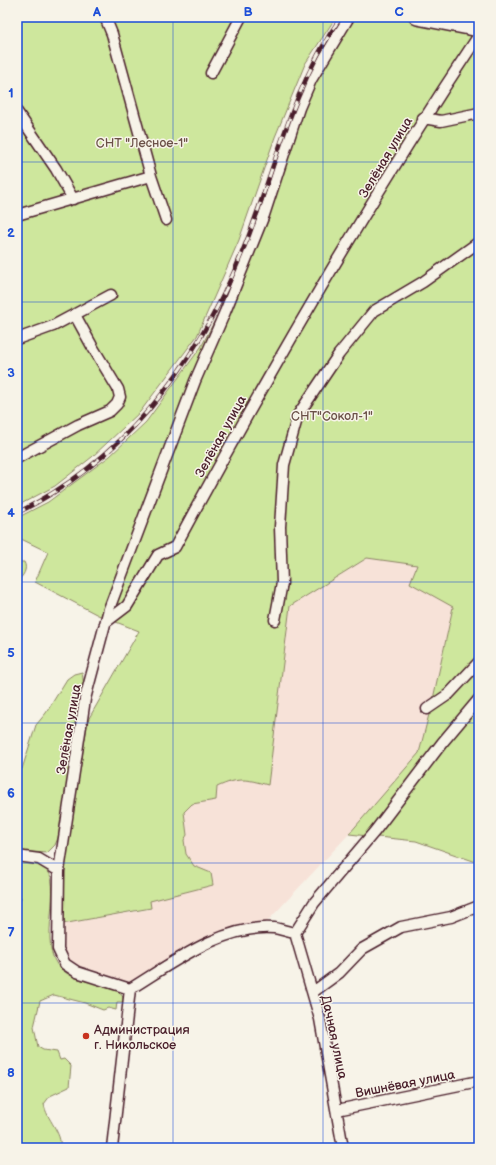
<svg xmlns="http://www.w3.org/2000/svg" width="496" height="1165" font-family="'Balsamiq Sans',sans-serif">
	<rect width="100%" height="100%" fill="#f7f3e8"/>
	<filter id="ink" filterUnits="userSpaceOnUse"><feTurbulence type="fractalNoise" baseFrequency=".025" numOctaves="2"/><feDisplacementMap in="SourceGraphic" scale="8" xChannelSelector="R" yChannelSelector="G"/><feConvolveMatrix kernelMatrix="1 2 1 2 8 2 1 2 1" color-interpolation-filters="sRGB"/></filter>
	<g filter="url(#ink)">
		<!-- built -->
		<path fill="#f7e2d8" d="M367,558l50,7 -7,18 43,23 -20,93 -14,54 -70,81 -85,91 -11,1 -124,59 -37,-12 -25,-13 -5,-14v-22l89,-15 -2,-8 64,-16 -2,-12 -17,-6 -8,-13 -2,-14 3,-5 -3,-23 8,-8 24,-4 1,-13 15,-7h17l19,5 22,-179z"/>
		<!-- green -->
		<path fill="#cee79d" stroke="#8c8364" d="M17,17h319l-31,47 -30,73 -36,103 -42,96 -57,76 -48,45 -37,29 -38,20z
			M346,17h133v846l-63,-22 -67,-7 70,-81 14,-54 20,-92 -43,-24 7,-18 -50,-7 -77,48 -22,179c-22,-6 -29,-8 -51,2l-1,13 -24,4 -8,8 3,23 -3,5 2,14 8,12 17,7 2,12 -63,16 1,7 -89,16 1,-49 25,-155 51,-89 -41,-16 -63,-33 13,-30 -31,-15v-19l31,-16 62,-46 36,-34 55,-75 26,-50 36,-87 18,-58z
			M17,562h7c4,7 -1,15 -7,19z
			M82,672l2,14 -26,152 -3,7 -8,8 -30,-2v-79l5,-3 14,-44 10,-12 21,-34 7,-5z
			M17,860c9,1 19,2 27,7 22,14 -9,79 17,102 15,13 38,14 55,19l7,9v5h-6l-1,8 -8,-2 -5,2 -18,-7 -31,-8 -14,6 -6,26 4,20 5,3 14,2 3,8 4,-1 7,7 -2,21 -19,9 -6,8c2,15 19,29 16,44h-43z"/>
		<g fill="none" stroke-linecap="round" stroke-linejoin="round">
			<!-- stream -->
			<path stroke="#758ca4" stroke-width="3" d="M17,905l3,-7"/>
			<!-- street casing -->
			<g stroke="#4a1f2b" stroke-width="13">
				<path id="street" d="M105,17l7,17 39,142 15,44
					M211,73l30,-56
					M17,112l39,57 17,30
					M423,118l18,3 38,-8
					M17,215l134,-39
					M17,339l36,-13 58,-31
					M17,458l61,-33 32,-14 7,-7 3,-7 -2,-8 -26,-43 -17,-31
					M275,620l7,-37 -2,-56 4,-62 14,-50 41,-61 35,-43 49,-29 56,-40
					M106,622l21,-16 31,-51 17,-8c94,-175 194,-347 304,-512
					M427,709l22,-15 30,-32
					M17,856l22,3 20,12
					M295,933c-7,-1 -14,-4 -21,-5 -51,-4 -103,36 -144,61l-53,-17 -12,-8 -7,-15 1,-78 26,-172 24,-90 86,-228 30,-69 39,-97 35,-107 12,-28 38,-63
					M295,933l19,-30 61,-72 67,-88 37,-44
					M295,933l25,86 23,129
					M313,992l26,-19 23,-24 39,-22 50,-10 28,-11
					M337,1110l142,-29
					M112,1148l18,-159"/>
			</g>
			<!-- secondary casing -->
			<g stroke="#4a1f2b" stroke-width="18">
				<path id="secondary" d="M417,17l62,12"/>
			</g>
			<!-- street -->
			<use href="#street" stroke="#f7f3e8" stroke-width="10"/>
			<!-- secondary -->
			<use href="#secondary" stroke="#f7f3e8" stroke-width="15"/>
			<!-- rail casing -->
			<g stroke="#4a1f2b" stroke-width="4.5">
				<path id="rail" d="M17,513c125,-62 199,-178 242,-306 23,-67 41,-131 82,-190"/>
			</g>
			<!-- rail -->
			<use href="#rail" stroke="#f7f3e8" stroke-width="3" stroke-dasharray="9" stroke-linecap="butt"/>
		</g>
	</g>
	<!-- grid -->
	<path fill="none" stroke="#1d4ed8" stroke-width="1" stroke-opacity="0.55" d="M173,17v1131M323,17v1131M17,162h462M17,302h462M17,442h462M17,582h462M17,723h462M17,863h462M17,1003h462"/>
	<!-- markers -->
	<circle fill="#c8321e" stroke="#f7f3e8" stroke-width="1.5" cx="86" cy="1036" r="4"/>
	<g text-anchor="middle" stroke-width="3" stroke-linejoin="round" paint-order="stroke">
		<!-- park labels -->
		<g font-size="13" fill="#6b5148" stroke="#f7f3e8">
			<text x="142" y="147">СНТ "Лесное-1"</text>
			<text x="332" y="420">СНТ"Сокол-1"</text>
		</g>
		<!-- street labels -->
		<g font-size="13" fill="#4a1f2b" stroke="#f7f3e8">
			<text transform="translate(385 157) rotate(-59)" y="5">Зелёная улица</text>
			<text transform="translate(220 436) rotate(-61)" y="5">Зелёная улица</text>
			<text transform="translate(68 729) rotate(-80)" y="5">Зелёная улица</text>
			<text transform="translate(335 1037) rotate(78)" y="5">Дачная улица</text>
			<text transform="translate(405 1083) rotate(-11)" y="5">Вишнёвая улица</text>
		</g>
		<!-- poi labels -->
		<g font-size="13" fill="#4a1f2b" stroke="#f7f3e8" text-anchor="start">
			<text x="94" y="1034">Администрация<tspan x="94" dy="15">г. Никольское</tspan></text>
		</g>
	</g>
	<!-- margin -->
	<rect width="496" height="1165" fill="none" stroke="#f7f3e8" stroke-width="44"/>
	<rect x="22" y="22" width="452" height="1121" fill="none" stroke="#1d4ed8" stroke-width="1.5"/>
	<g font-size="13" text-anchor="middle" font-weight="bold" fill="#1d4ed8">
		<text x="97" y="16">A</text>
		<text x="248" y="16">B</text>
		<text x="399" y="16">C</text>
		<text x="11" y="97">1</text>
		<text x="11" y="237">2</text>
		<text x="11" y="377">3</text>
		<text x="11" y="517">4</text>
		<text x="11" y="657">5</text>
		<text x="11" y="797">6</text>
		<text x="11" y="937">7</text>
		<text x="11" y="1077">8</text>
	</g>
</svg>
